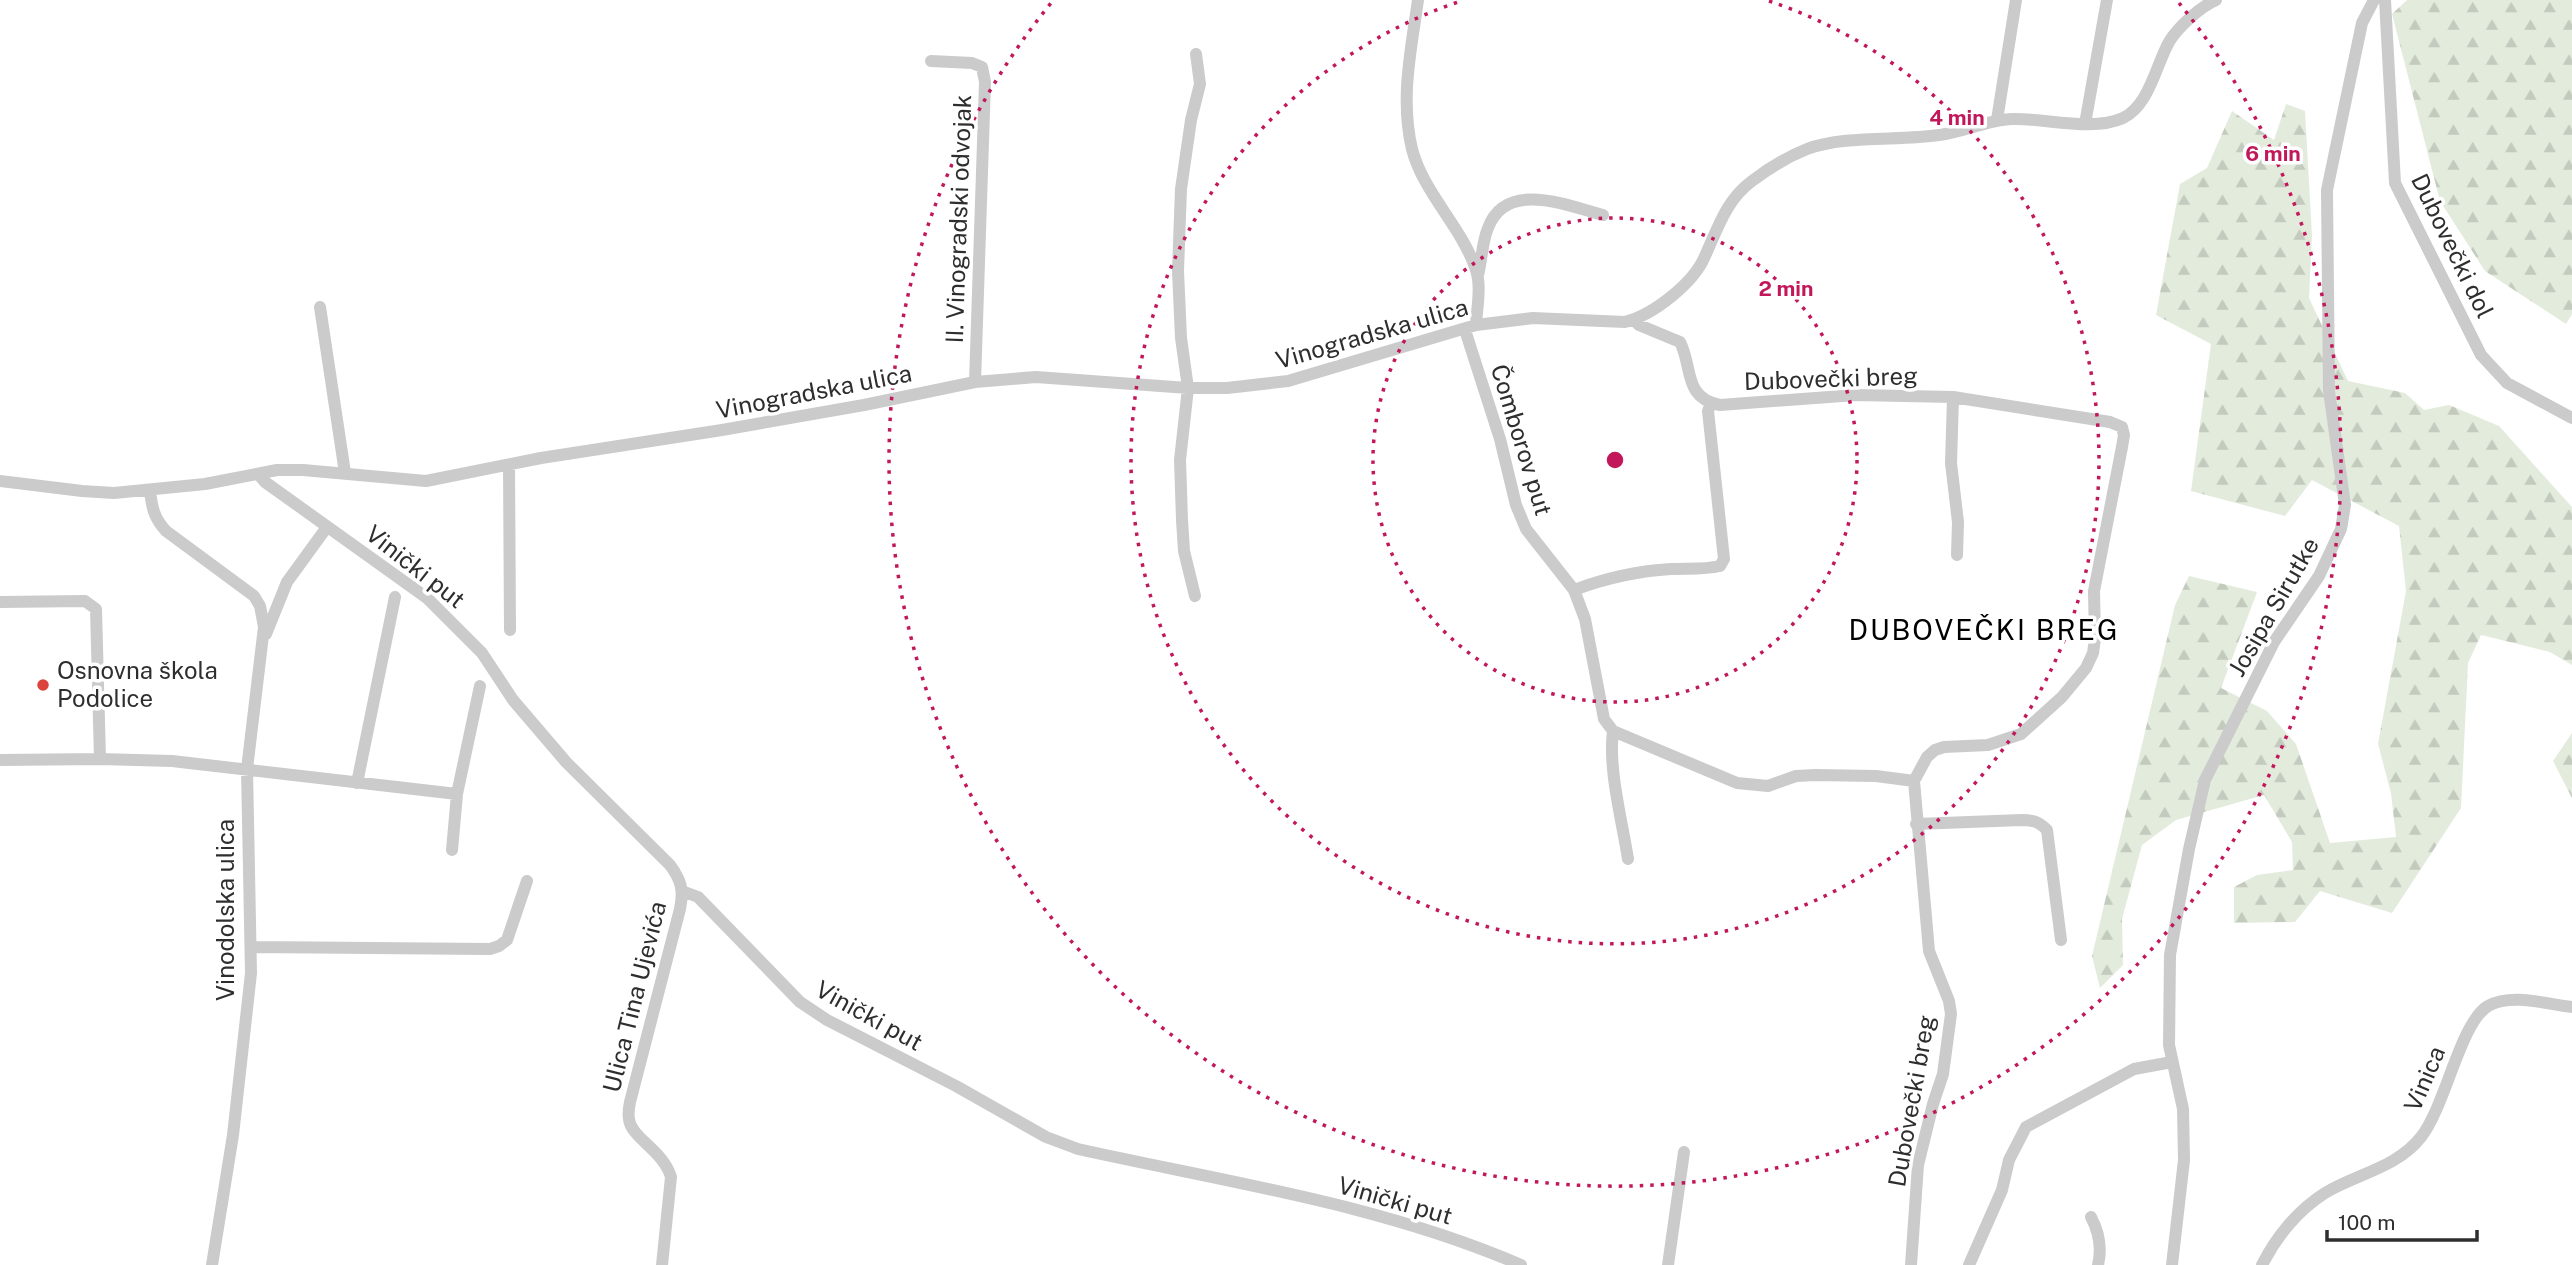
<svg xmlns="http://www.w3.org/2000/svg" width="2572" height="1265" font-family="'Public Sans',sans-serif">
	<defs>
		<pattern id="forest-firs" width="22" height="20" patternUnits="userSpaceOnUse" patternTransform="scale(1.75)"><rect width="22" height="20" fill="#e3ebdd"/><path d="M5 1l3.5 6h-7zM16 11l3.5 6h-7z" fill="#c3cabe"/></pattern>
	</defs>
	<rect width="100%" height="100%" fill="#fff"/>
	<!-- forest -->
	<path fill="url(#forest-firs)" d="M2407,0h165v314l-6,10 -81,-53 -45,-70 -48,-187z
		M2286,104l19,7 7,125 -3,62 39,83 57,12 19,17 25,-5 50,21 73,81v158l-22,-13 -69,-17 -13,28 -7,145 -69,105 -72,-22 -25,31 -61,1v-36l23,-12 36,-5 -1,-28 -28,-47 -88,25 -34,25 -20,74 1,46 -23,23 -8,-32 83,-351 14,-29 68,16 -36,96 46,23 29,33 34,99 66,-6 -5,-44 -13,-49 28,-153 -7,-65 -87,-46 -27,36 -94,-25 20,-147 -55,-29 24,-131 27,-16 25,-57 42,29z
		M2572,733v65l-19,-37z"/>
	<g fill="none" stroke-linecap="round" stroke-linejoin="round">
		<!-- street -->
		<path stroke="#cbcbcb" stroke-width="12" d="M1418,0c-7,50 -18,99 -6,149 11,43 48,76 63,118 7,18 2,39 1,58
			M2385,0l10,183 86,172 26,28 65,35
			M931,61l41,2 10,4 3,15 -10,300
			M1997,120l19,-120
			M2085,124l22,-124
			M1478,275c4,-15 4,-33 10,-47 18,-49 80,-22 115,-13
			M320,307l25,166
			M1634,320l5,5 41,17c13,25 3,56 40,63l136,-10 97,2 157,25 12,5 2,8 -2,12 -28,144 1,48 -2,14 -7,15 -24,29 -41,37 -33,11 -44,2 -9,3 -8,7 -13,24 15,170 20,50 2,13 -8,60 -10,30 -15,61 -7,100
			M1465,330l35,109 16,66 10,24 48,61 11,29 19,100 9,12c-5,38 9,89 15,128
			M1953,397l-2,66 7,59 -1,33
			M509,465l1,165
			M258,474l7,8 162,116 55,55 31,47 53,62 104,103c11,15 14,25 10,44l-50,193c-1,5 -2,12 -1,17 2,19 34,31 42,58l-9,88
			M0,481l82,10 32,2 91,-9 72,-14h26l123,11 115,-23 181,-28 142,-25 111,-23 61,-5 152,11h39l61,-7 188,-56 57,-7 92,4c28,-7 69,-39 80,-66 13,-28 21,-56 47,-75 17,-13 35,-24 55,-32 37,-14 92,-8 132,-14 25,-3 48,-15 73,-16 33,-1 80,13 111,-1 26,-12 33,-53 46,-76 9,-15 31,-35 47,-42
			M150,491c2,17 4,27 16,40l88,65 6,10 4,21 -17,142 4,204 -18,162 -21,130
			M1574,590c32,-12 61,-19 97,-21 17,-1 32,1 49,-3l4,-7 -16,-148 3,-8
			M1195,596l-11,-45 -2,-31 -2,-60 8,-72 -7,-50 -3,-67 3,-82 10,-69 9,-36 -4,-30
			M0,602l85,-1 11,8 4,150
			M266,634l21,-52 40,-55
			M1613,731l124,52 31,3 28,-10 19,-1 61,1 38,5
			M0,760l100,-1 72,2 285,33
			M357,783l38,-186
			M1916,824l106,-4c12,0 17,2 25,10l14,110
			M452,850l5,-56 23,-108
			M682,891l16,6 102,105 27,18 129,66 90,51 32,12c148,33 302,55 443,116
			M252,947l238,2 9,-3 8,-6 20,-59
			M2091,1217c8,15 11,31 7,48
			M1668,1265l16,-113
			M1969,1265l33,-75 7,-30 17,-33 108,-58 38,-7
			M2172,1265l12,-105 -1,-51 -14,-64 1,-90 19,-106 16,-69 69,-138 45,-66 22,-47 4,-24 -16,-114 -2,-201 35,-167 12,-23
			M2262,1265c14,-28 36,-55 63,-72 31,-19 72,-25 96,-56 25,-32 39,-114 67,-131 24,-13 58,-2 84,1"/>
	</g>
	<!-- distance rings -->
	<g fill="none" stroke="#c2185b" stroke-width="3.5" stroke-dasharray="3.5 7">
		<circle cx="1615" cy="460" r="242"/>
		<path d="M1769 1A484 484 0 1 1 1461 1"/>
		<path d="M2179 3A726 726 0 1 1 1051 3"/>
	</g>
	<!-- markers -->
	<circle fill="#da443b" stroke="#fff" stroke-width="2.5" cx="43" cy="685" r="7"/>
	<g text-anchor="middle" stroke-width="7" stroke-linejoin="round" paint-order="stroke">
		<!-- street labels -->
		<g font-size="24" fill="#2e2e2e" stroke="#fff">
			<text transform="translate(959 219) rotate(-88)" y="8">II. Vinogradski odvojak</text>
			<text transform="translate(2452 246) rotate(64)" y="8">Dubovečki dol</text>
			<text transform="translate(1372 334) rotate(-16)" y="8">Vinogradska ulica</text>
			<text transform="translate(1831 379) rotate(-2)" y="8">Dubovečki breg</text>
			<text transform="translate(814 392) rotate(-11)" y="8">Vinogradska ulica</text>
			<text transform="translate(1521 440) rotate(73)" y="8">Čomborov put</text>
			<text transform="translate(415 567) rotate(38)" y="8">Vinički put</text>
			<text transform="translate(2274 607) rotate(-60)" y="8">Josipa Sirutke</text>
			<text transform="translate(226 910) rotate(-90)" y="8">Vinodolska ulica</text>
			<text transform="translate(635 997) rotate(-76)" y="8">Ulica Tina Ujevića</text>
			<text transform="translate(869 1016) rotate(29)" y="8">Vinički put</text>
			<text transform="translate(2425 1079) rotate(-67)" y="8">Vinica</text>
			<text transform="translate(1912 1101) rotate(-80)" y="8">Dubovečki breg</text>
			<text transform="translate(1395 1201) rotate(16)" y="8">Vinički put</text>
		</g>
		<!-- poi labels -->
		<g font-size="24" fill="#2e2e2e" stroke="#fff" text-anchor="start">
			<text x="57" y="679">Osnovna škola<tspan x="57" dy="28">Podolice</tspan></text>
		</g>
		<!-- quarter labels -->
		<g font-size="28" letter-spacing="2" fill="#000" stroke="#fff">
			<text x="1984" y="640">DUBOVEČKI BREG</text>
		</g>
	</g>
	<circle cx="1615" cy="460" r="10" fill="#c2185b" stroke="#fff" stroke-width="3.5"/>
	<g font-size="21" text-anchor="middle" font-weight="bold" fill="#c2185b" stroke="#fff" stroke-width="7" stroke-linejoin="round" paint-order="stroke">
		<text x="1957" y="125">4 min</text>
		<text x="2273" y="161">6 min</text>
		<text x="1786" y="296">2 min</text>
	</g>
	<!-- scale -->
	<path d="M2327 1230v10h150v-10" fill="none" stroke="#2e2e2e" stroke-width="3.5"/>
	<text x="2338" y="1230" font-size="21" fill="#2e2e2e" stroke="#ffffff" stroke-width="5" paint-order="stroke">100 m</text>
</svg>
